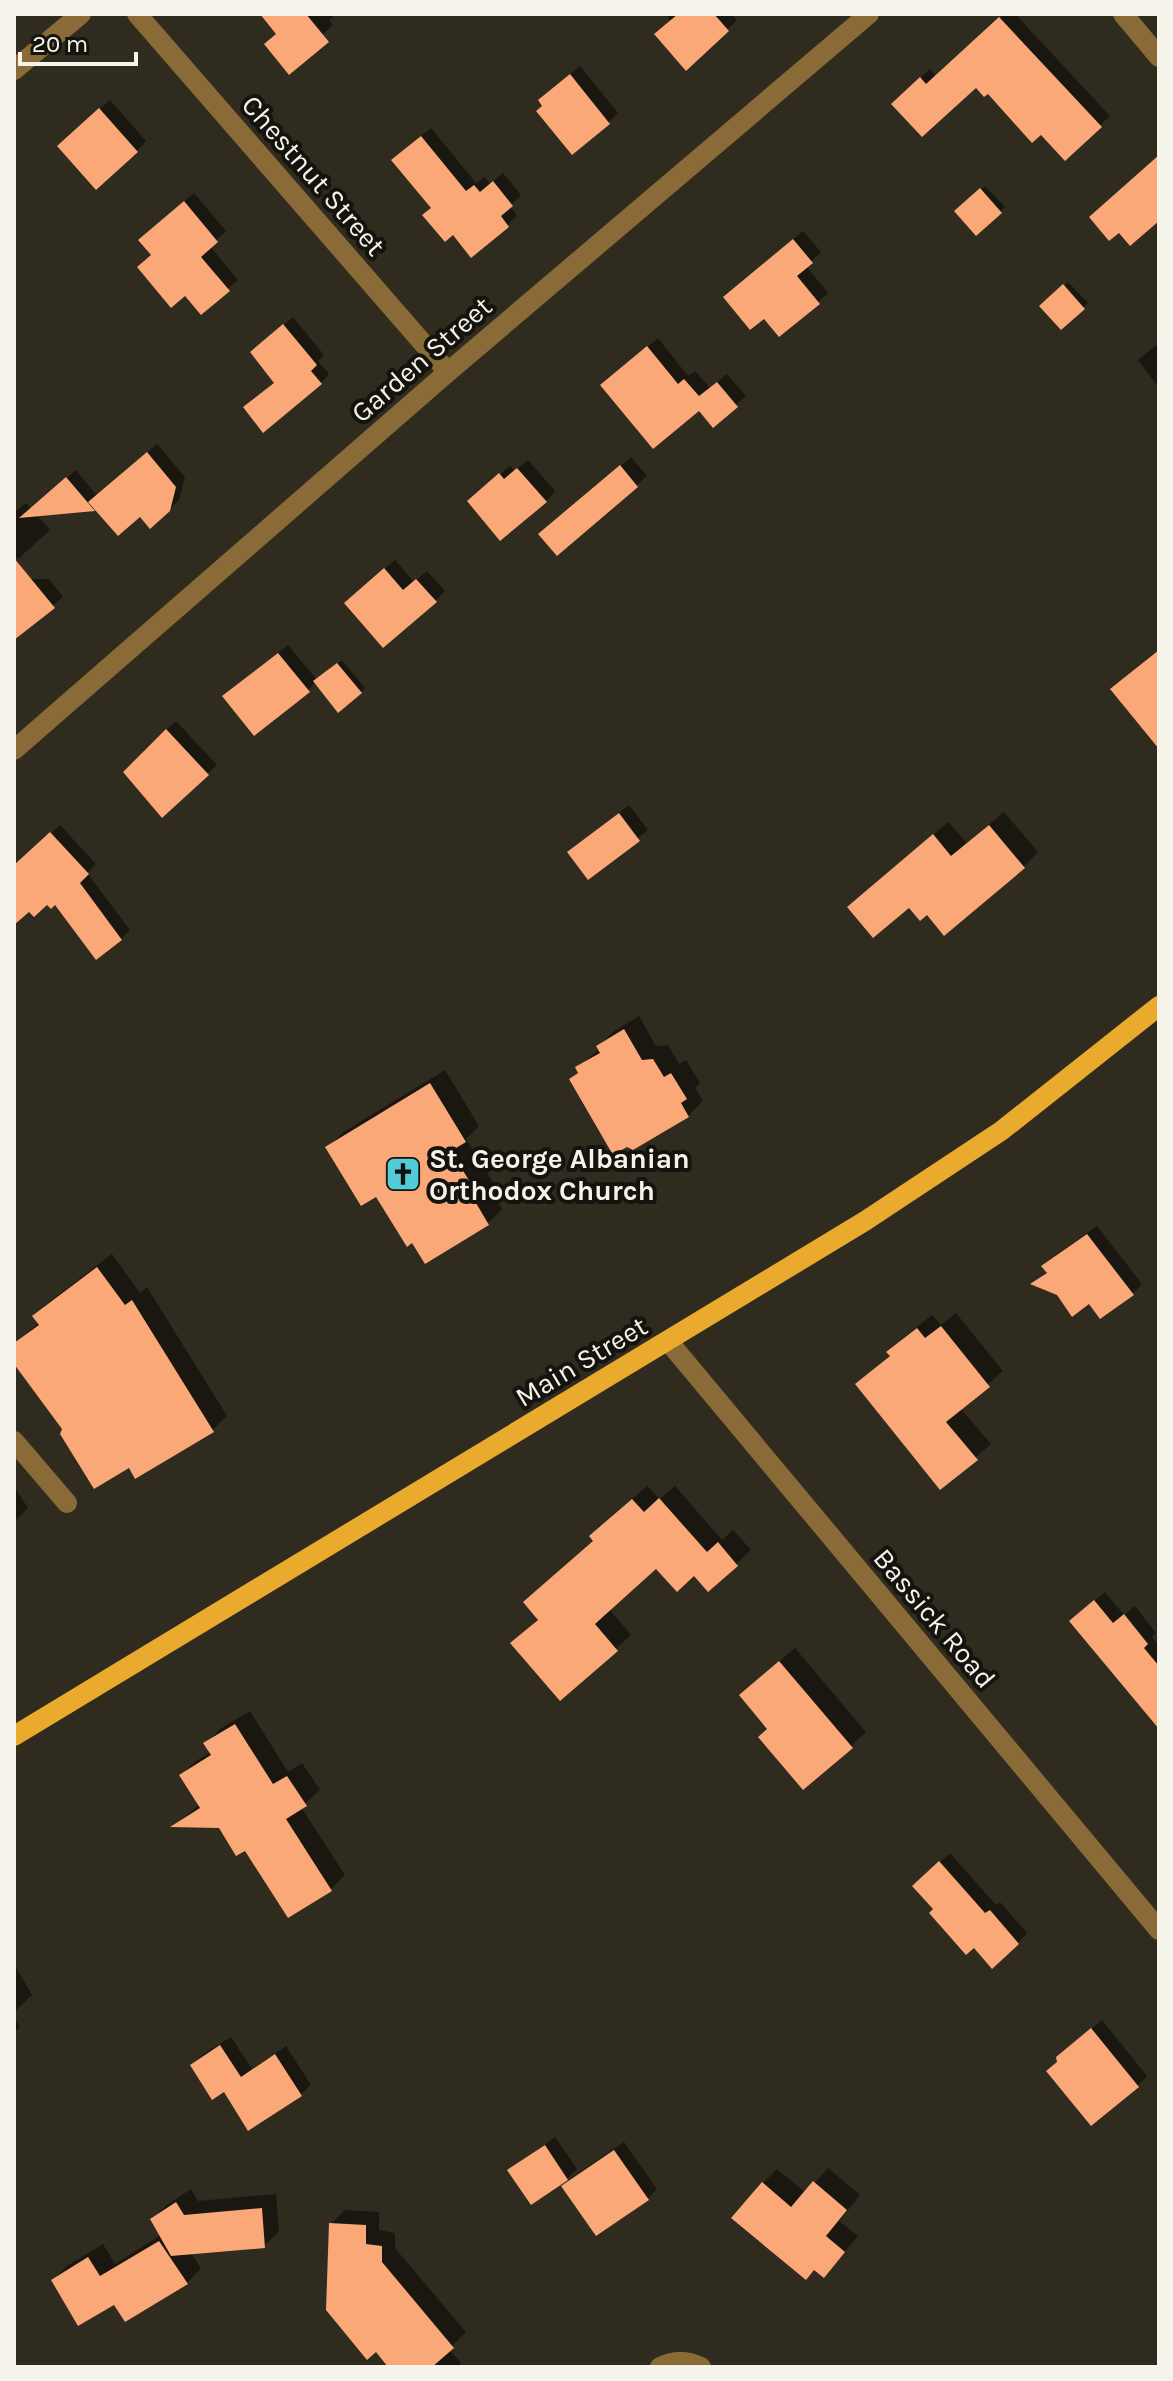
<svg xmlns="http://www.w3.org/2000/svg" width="1173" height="2381" font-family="Karla,sans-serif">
	<rect width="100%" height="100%" fill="#2f2b1e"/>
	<!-- shadow -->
	<path fill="#0007" d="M262,14h74l-7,6 4,5 -47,43 -8,-35z
		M732,14l5,6 -51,49 -15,-48 -5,-6z
		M1004,14h11l95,102 -45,42 -24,-25 -65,-48 -73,9 27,-25 6,7z
		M580,66l38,47 -10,10 -64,-18 6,-14z
		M110,100l36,41 -9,10 -68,-15z
		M431,128l45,55 9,-6 5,7 13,-11 18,22 -11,11 7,10 -10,9 -54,7 -20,-25 -29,-57z
		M985,186l20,21 -29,27 -19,-23z
		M194,193l32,38 -16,15 28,34 -37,32 -48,-58 -3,-24z
		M803,231l18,21 -15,14 22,27 -10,9 -83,-14z
		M1068,282l20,21 -26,25 -20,-22z
		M293,317l31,38 -6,6 11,13 -8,9 -45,-1 -15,-39z
		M658,338l30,38 7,-5 15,17 17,-14 19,22 -33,29 -14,-17 -86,-32z
		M1159,343v41l-2,1 -19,-25z
		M157,444l28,33 -6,23 -10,10 -29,5 -44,-7 -60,6 14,16 -32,29 -4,-4v-43l12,-9 5,5 45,-38 21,26z
		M631,457l16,19 -90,77 -6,-29z
		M528,460l27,31 -9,10 -67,-9 31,-26 4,5z
		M395,560l19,22 13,-11 18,20 -10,10 -79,-8z
		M21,579h28l14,18 -49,41v-53z
		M288,645l29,35 25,-20 23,28 -4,4 -45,-10 -8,8 -73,-3z
		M176,721l41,44 -10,9 -64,-23z
		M629,805l19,25 -60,47 -19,-25z
		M1004,812l34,40 -14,14 -96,47 -18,-8 -61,2 99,-85 19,21z
		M60,825l36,39 -9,9 43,57 -9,9 -66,-37 -41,8v-43z
		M639,1016l17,30 12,-1 11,19 7,-4 14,23 -5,5 8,13 -15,15 -117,-37 8,-8 -2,-3 23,-19 -2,-3 15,-14z
		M445,1070l34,56 -13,13 28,45 -4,4 12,21 -14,14 -62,38 -50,-67 -48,-46 14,-15z
		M1097,1226l45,58 -10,10 -43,7 -55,-18 14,-12 -4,-5 9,-9z
		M112,1254l28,39 7,-6 80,129 -15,14 -83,36 -115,-105v-17l26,-22 -5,-6 14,-14z
		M956,1313l47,58 -43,37 31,36 -51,44 -83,-104 34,-30 -2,-2 14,-14 29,-23 9,10z
		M14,1486l14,22 -14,14z
		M647,1486l13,13 15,-13 47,54 11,-10 18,20 -15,14 -42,9 -38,-7 -47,43 22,26 -71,63 -47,-55 26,-25 67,-96z
		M1105,1592l19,23 11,-9 21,27 -4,4 7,8v81l-77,-114z
		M795,1648l71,84 -15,14 -82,-18 -13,-47z
		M250,1711l38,61 14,-9 18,27 -19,17 44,68 -14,14 -85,-41 -26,-22 -45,-1 25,-21 -19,-29 15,-14 15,-9 -5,-8 14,-15z
		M950,1853l46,52 4,-3 27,31 -9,10 -44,2 -39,-36 -11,-32z
		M14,1964l18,31 -18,17z
		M14,2017l6,10 -6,5z
		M1102,2020l45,56 -10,10 -69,-39z
		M231,2037l21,32 34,-23 25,39 -10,9 -52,34 -24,-39 -33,-24 10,-10z
		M555,2137l22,32 -8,8 -37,25 -22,-31z
		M624,2142l33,47 -9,9 -85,-12 8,-8z
		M828,2168l32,27 -21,26 19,15 -34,40 -61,-93 14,-14 29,24z
		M191,2189l7,12 78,-7 3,37 -15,15 -74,6 11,16 -14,15 -72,19 -62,-22 14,-14 36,-22 12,20 46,-29 -9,-16 15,-14z
		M345,2210l34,2v18l16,3v15l71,84 -17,17 12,14 -4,4h-66l-60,-143z"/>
	<!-- building -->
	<path fill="#faa878" d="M260,14h46l23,28 -40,33 -25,-31 12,-10z
		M678,14h36l15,17 -43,40 -32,-37z
		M999,17l103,110 -37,34 -24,-26 -9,8 -44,-49 -4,3 -8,-9 -54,49 -31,-33 29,-27 6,7z
		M570,74l40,50 -38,31 -36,-44 6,-5 -4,-6z
		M99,108l39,44 -42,38 -39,-44z
		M421,136l45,55 8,-6 6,7 13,-11 20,25 -12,10 8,11 -38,31 -18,-23 -8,7 -23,-27 9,-7 -40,-48z
		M1159,155v66l-29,25 -11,-13 -10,8 -20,-24z
		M980,188l22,25 -26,23 -22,-25z
		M184,201l34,41 -17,15 29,34 -29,24 -16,-19 -14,12 -34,-41 14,-12 -13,-15z
		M793,239l20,24 -16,13 23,28 -41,33 -15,-18 -14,11 -27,-33z
		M1063,284l22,25 -24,21 -22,-24z
		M283,324l34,41 -6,6 11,13 -59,49 -20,-26 31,-24 -24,-31z
		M647,346l31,38 6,-5 15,17 18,-14 21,25 -25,21 -14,-17 -46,38 -53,-64z
		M147,452l29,35 -6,24 -20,18 -10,-12 -22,19 -30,-34z
		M620,465l18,22 -81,69 -19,-22z
		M517,468l30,34 -47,39 -33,-40 32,-28 5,6z
		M66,477l29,34 -76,7z
		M14,558l41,50 -41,32z
		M384,568l19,22 13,-11 21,23 -54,46 -39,-45z
		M1159,650v99l-49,-60z
		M278,653l32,39 -56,44 -32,-40z
		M337,663l25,30 -24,20 -25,-32z
		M166,729l43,46 -47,43 -39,-46z
		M619,813l21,28 -52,39 -21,-28z
		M989,825l36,43 -81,68 -17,-21 -7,6 -11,-13 -36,30 -26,-31 86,-73 18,22z
		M50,832l39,42 -9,9 42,57 -26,20 -41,-55 -4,4 -4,-4 -13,12 -5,-5 -15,13v-60z
		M624,1029l18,31 11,-1 11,18 7,-4 16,26 -6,4 8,14 -56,33 -6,-3 -14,8 -44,-76 9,-6 -3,-6 25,-14 -4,-7z
		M430,1083l36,59 -15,9 30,49 -5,3 13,22 -64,39 -13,-21 -5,4 -31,-50 -15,9 -36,-59z
		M1087,1234l47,61 -34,24 -11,-15 -17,13 -15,-22 -27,-11 17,-11 -6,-7z
		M97,1267l28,38 7,-5 82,132 -79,47 -6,-11 -35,21 -34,-55 2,-5 -48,-65v-21l25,-18 -7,-9z
		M941,1326l49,61 -44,35 32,38 -38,30 -85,-106 35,-28 -4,-4 31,-24 8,10z
		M659,1498l48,54 11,-10 20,24 -30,26 -14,-16 -17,16 -21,-23 -61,55 23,27 -58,50 -50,-58 28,-23 -15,-18 70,-61 -4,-5 43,-37 12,13z
		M1094,1600l19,23 11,-9 24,30 -4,4 15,18v63l-90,-108z
		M779,1661l74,87 -50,42 -45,-53 9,-8 -28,-34z
		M235,1724l38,60 14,-8 20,30 -21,13 46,72 -44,27 -43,-67 -9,5 -17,-28 -49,-1 30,-19 -21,-33 32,-20 -8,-12z
		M939,1861l46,52 5,-3 29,34 -27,25 -18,-21 -8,7 -37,-42 4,-4 -21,-23z
		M1091,2028l48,59 -48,39 -45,-55 11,-9 -1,-5z
		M220,2045l21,32 34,-23 27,42 -54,35 -24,-39 -12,8 -22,-35z
		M545,2145l23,35 -37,25 -24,-35z
		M614,2150l35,50 -53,36 -35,-50z
		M813,2181l34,29 -21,26 19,16 -21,26 -10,-8 -8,10 -75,-62 31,-36 29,25z
		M176,2202l8,13 78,-7 3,40 -94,8 -21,-37z
		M329,2223l37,2v19l16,2v16l72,86 -22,19h-44l-12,-15 -9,8 -41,-50z
		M159,2241l29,43 -63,38 -11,-17 -36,21 -27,-46 37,-23 12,19z"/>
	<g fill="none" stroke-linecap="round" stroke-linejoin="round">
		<!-- minor -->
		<path stroke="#8a6b38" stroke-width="20" d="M137,14l311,358
			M1123,14l36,43
			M14,70l67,-56
			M14,750l434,-378 421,-358
			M668,1341l491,589
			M14,1441l53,62
			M660,2367c15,-7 26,-7 41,0"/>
		<!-- major -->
		<path stroke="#e9aa2e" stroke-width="20" d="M14,1736l851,-515 136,-90 158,-125"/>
	</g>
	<!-- icons -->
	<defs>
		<g id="church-square" transform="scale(1.8)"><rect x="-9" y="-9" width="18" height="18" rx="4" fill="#52ccd6" stroke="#15130e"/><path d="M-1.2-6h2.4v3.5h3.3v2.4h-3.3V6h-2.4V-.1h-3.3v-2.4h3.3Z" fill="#111"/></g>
	</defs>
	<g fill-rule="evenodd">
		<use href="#church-square" x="403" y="1174"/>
	</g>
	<g text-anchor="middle" stroke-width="8" stroke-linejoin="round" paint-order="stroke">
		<!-- street labels -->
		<g font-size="28" fill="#f6f3eb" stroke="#15130e">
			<text transform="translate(314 175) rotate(49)" y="10">Chestnut Street</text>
			<text transform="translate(421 359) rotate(-41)" y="10">Garden Street</text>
			<text transform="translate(581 1361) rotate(-31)" y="10">Main Street</text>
			<text transform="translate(935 1618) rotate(50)" y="10">Bassick Road</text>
		</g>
		<!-- poi labels -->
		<g font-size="28" font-weight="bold" fill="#f6f3eb" stroke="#15130e" text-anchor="start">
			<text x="429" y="1168">St. George Albanian<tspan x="429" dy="32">Orthodox Church</tspan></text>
		</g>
	</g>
	<!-- border -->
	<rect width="1173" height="2381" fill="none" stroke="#f6f3eb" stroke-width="32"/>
	<!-- scale -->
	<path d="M20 52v12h116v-12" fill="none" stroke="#f6f3eb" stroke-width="4"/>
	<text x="32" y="52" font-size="24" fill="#f6f3eb" stroke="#15130e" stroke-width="6" paint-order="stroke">20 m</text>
</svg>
